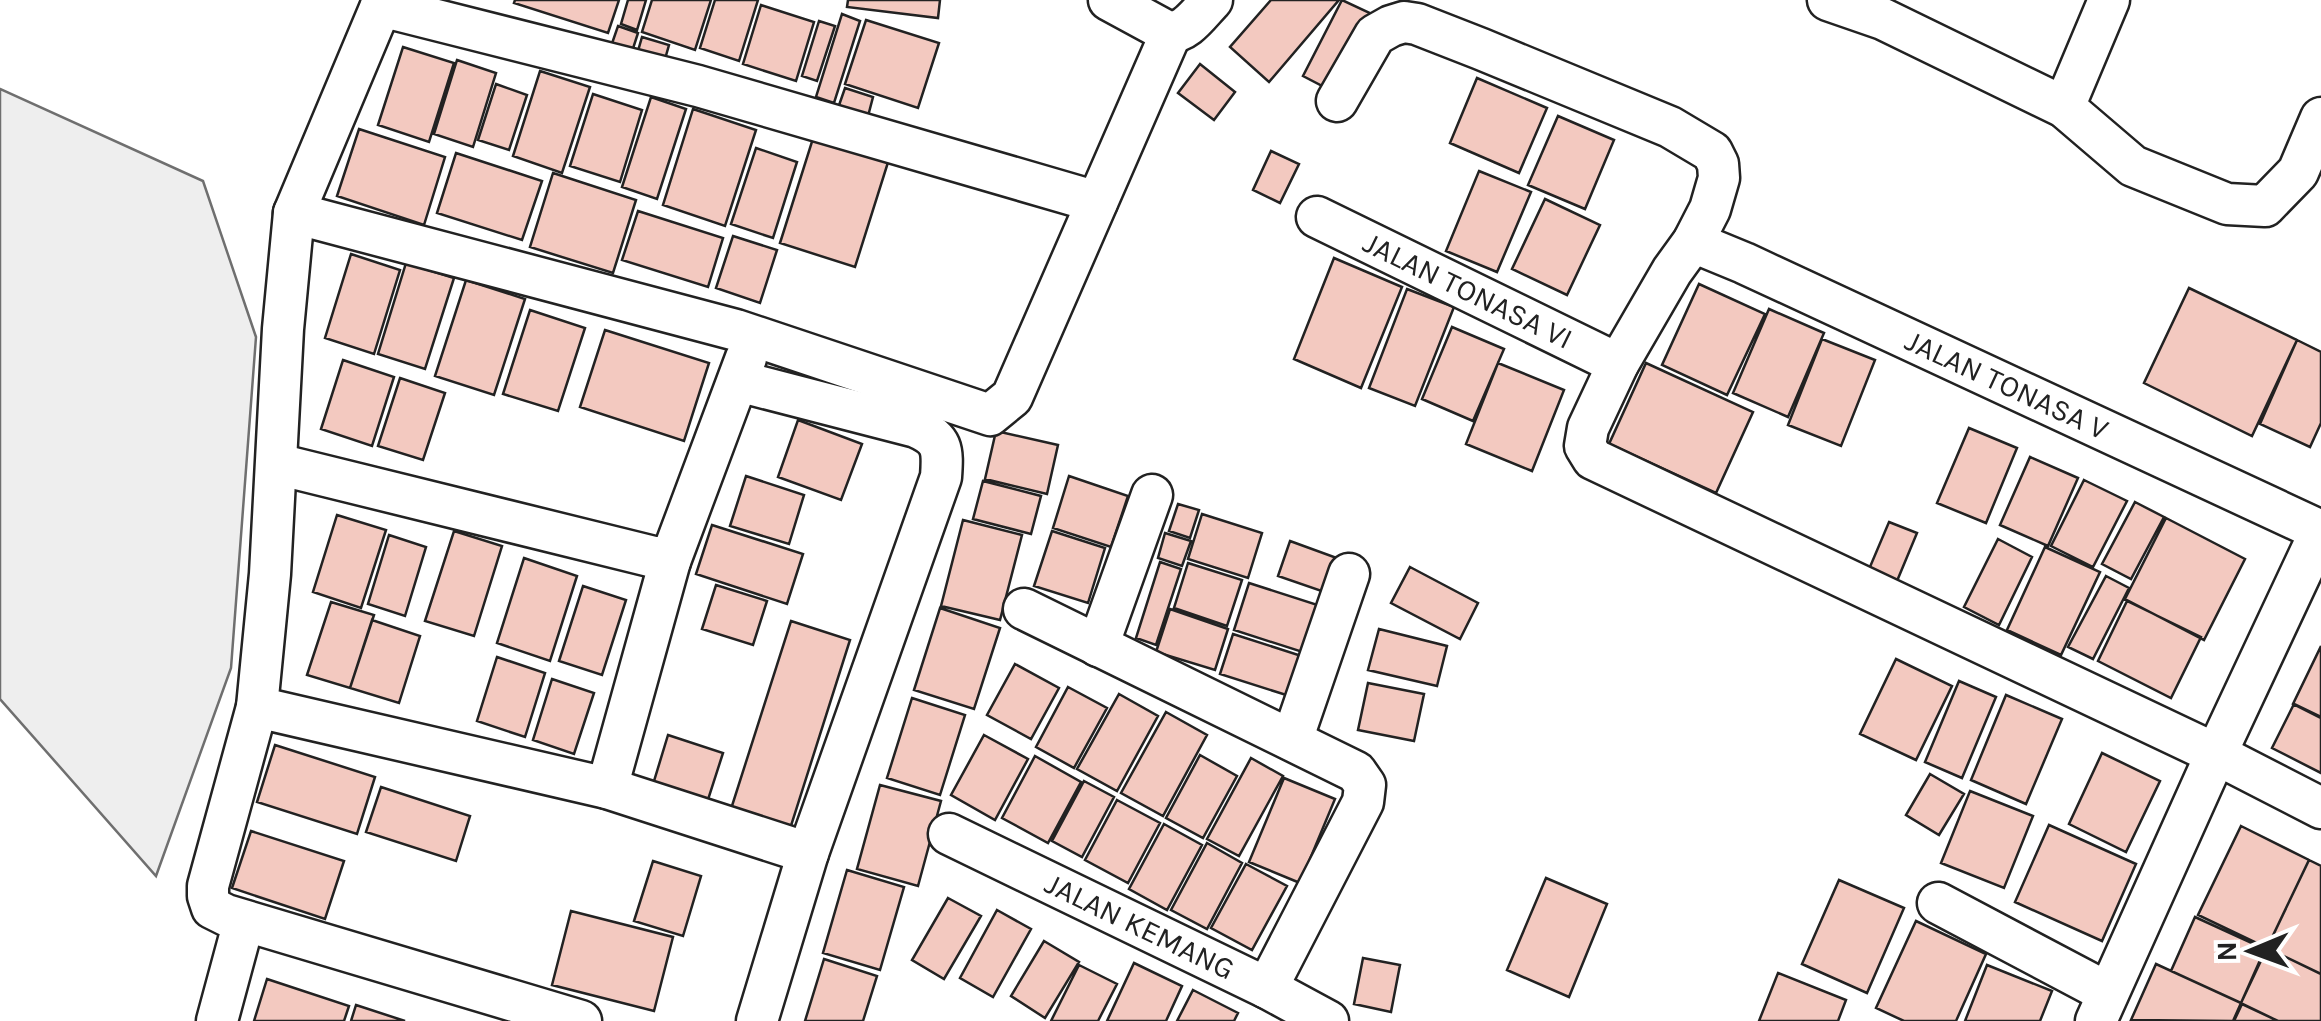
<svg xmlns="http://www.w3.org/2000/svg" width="2321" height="1021" font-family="Karla,sans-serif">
	<rect width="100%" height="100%" fill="#fff"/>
	<!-- green -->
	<path fill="#eee" stroke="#6f6f6f" stroke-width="2.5" d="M0,89l203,92 53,156 -25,331 -75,208 -156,-177z"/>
	<!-- building -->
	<path fill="#f3c9c0" stroke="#222" stroke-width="2.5" d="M515,0h104l-11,33 -94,-30z
		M628,0h18l-9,30 -16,-6z
		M652,0h59l-16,50 -53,-18z
		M715,0h43l-19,61 -39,-13z
		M848,0h92l-2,18 -91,-11z
		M1271,0h68l-70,82 -39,-35z
		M1342,0l30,14 -40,77 -29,-15z
		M761,5l53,17 -18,59 -53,-17z
		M842,14l18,7 -26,82 -18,-6z
		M866,20l73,23 -21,65 -73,-24z
		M819,21l16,5 -18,55 -15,-5z
		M618,26l20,7 -9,28 -21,-6z
		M642,37l27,8 -4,14 -27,-8z
		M403,47l51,16 -25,79 -51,-17z
		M457,60l39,13 -23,74 -39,-13z
		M1200,64l35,28 -21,28 -36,-27z
		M540,71l50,16 -28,86 -49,-17z
		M1477,78l70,30 -28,65 -69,-30z
		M496,84l31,11 -18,55 -31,-10z
		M845,88l28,9 -6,23 -30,-9z
		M593,94l49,16 -22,72 -50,-16z
		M651,97l35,12 -29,90 -35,-12z
		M693,109l63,21 -31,96 -62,-21z
		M1558,116l56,24 -29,69 -57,-24z
		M359,129l86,28 -21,68 -87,-29z
		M815,132l75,24 -35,111 -75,-24z
		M756,148l41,14 -24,76 -42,-14z
		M1271,151l28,13 -19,39 -27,-13z
		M456,153l86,28 -20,59 -85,-27z
		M1479,171l52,21 -34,80 -51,-21z
		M553,173l83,27 -23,73 -83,-26z
		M1545,199l55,26 -33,70 -55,-26z
		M638,211l85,27 -15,49 -86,-27z
		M733,236l44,14 -17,53 -44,-15z
		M351,254l49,16 -26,84 -49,-16z
		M1334,258l68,29 -41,101 -67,-29z
		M406,263l48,15 -29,91 -47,-15z
		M466,280l59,19 -31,96 -59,-19z
		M1699,284l66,30 -38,81 -65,-30z
		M2189,288l108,52 -45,96 -108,-53z
		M1407,289l47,18 -39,99 -46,-18z
		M1769,309l55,24 -36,84 -55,-24z
		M530,310l55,18 -27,83 -55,-17z
		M1452,327l52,22 -31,72 -51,-22z
		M605,330l104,33 -25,78 -104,-34z
		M1822,339l53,21 -34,86 -53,-21z
		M2297,340l24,12v71l-11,24 -50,-23z
		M343,360l51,17 -22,69 -51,-17z
		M1498,363l66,27 -32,81 -66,-27z
		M1646,363l107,49 -37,81 -107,-49z
		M400,378l45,15 -22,67 -45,-14z
		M798,420l64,24 -21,56 -63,-23z
		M1969,428l48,20 -31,75 -49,-20z
		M996,431l62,14 -11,49 -62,-15z
		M2030,457l48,21 -30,68 -48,-21z
		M746,476l58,19 -15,49 -59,-18z
		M1069,476l59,20 -17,51 -58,-19z
		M2084,480l43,21 -34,66 -42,-21z
		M983,481l58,15 -10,38 -58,-15z
		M2135,502l29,15 -33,62 -29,-15z
		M1178,504l21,6 -9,28 -21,-7z
		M1202,514l60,19 -14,45 -60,-19z
		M337,515l49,15 -25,78 -48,-16z
		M2166,518l79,41 -41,81 -79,-41z
		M963,520l59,15 -22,85 -59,-14z
		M1889,522l28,11 -25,60 -28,-12z
		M712,525l91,29 -16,50 -91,-30z
		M454,531l48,15 -28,90 -49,-15z
		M1052,531l53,17 -17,55 -54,-17z
		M1165,533l26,8 -9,25 -24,-8z
		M389,535l37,12 -21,69 -37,-12z
		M1998,539l34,18 -33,68 -35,-18z
		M1290,541l55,20 -12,34 -55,-19z
		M2045,547l55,25 -39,83 -54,-25z
		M524,558l53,18 -27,85 -53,-18z
		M1160,562l21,7 -25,76 -20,-7z
		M1188,563l54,17 -15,46 -53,-18z
		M1410,567l68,36 -18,36 -69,-36z
		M2106,576l23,12 -36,71 -25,-12z
		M1249,583l81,26 -15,47 -81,-26z
		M716,585l51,16 -14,44 -51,-16z
		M583,586l43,14 -24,75 -43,-14z
		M2127,601l74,36 -30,61 -73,-37z
		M331,602l43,13 -24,73 -43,-13z
		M940,608l60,20 -26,81 -60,-19z
		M1170,609l58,20 -13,41 -59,-18z
		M372,620l48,16 -21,67 -49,-15z
		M791,621l59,19 -60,189 -59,-20z
		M1379,629l68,17 -10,40 -69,-16z
		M1233,634l81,26 -12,40 -82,-26z
		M2321,646v72l-28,-14z
		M497,657l48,16 -20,64 -48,-16z
		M1896,659l56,27 -36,74 -56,-26z
		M1015,664l44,24 -28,51 -44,-24z
		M552,679l42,14 -20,61 -41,-14z
		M1959,681l37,16 -34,81 -37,-16z
		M1368,683l56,11 -10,47 -56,-11z
		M1068,687l39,21 -33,60 -38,-21z
		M1119,694l39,22 -41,75 -40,-22z
		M2006,695l56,24 -36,85 -55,-24z
		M912,698l53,17 -25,80 -53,-17z
		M2294,704l27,13v56l-49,-25z
		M1166,712l41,23 -44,81 -42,-23z
		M668,735l55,18 -18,56 -54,-18z
		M984,735l44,24 -33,61 -44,-25z
		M275,745l100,32 -18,57 -100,-32z
		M2102,753l58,28 -34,71 -57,-28z
		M1200,755l37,21 -34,62 -37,-20z
		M1035,756l46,26 -33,61 -46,-25z
		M1251,758l32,18 -44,80 -32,-17z
		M1930,774l34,20 -25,41 -33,-20z
		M1284,778l51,21 -35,84 -51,-21z
		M1084,781l30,16 -32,60 -30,-16z
		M880,785l61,16 -23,85 -61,-17z
		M381,787l89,29 -14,45 -90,-29z
		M1970,791l63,25 -29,72 -63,-25z
		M1117,800l43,23 -32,60 -43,-23z
		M1164,824l38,21 -35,65 -38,-21z
		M2049,825l87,39 -34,77 -87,-39z
		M2241,826l68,34 -42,88 -69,-33z
		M251,831l93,30 -19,58 -93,-31z
		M1207,843l35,20 -35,66 -36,-19z
		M2309,860l12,6v108l-54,-26z
		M653,861l48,15 -18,60 -49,-15z
		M1246,864l41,22 -35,64 -41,-22z
		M847,870l57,17 -24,83 -57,-17z
		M1546,878l61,26 -38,93 -62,-27z
		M1839,880l65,28 -37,85 -65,-29z
		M948,898l33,18 -37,63 -32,-19z
		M997,910l34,19 -38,68 -33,-19z
		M571,911l102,26 -19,74 -102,-26z
		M2195,917l70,32 -24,54 -70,-32z
		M1916,921l70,33 -30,67h-52l-28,-13z
		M1044,941l35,21 -34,56 -34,-22z
		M2267,948l54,26v47h-43l-37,-18z
		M1363,958l37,7 -9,47 -37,-8z
		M824,959l53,17 -14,45h-58z
		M1134,963l48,23 -16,35h-59z
		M2156,964l85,39 -8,18 -102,-1z
		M1079,965l38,19 -19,37h-47z
		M1987,965l65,26 -12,30h-75z
		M1778,973l68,27 -8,21h-79z
		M267,979l82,27 -5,15h-90z
		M1193,990l45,23 -4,8h-57z
		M2242,1004l36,17h-44z
		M356,1005l49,16h-54z"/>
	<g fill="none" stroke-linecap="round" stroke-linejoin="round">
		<!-- street casing -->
		<g stroke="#222" stroke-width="45">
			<g id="street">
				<path d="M382,0l-1,6 -87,207 -11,116 -13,245 -13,133 350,81 201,65 133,-376c2,-28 2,-38 -25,-50l-178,-46"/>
				<path d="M1109,0l59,32c18,2 32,-20 44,-32"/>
				<path d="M1828,0l55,19 181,88 69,59 94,38 38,2 33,-34 23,-54"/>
				<path d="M381,6l317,80 399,116"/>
				<path d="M1337,101l38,-66 16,-9 13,-4 13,2 64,25 189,78 42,25 6,12 1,14 -9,31 -17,33 -21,29 -54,93 -30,64 -3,18 8,13 623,295 105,54"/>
				<path d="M2064,107l45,-107"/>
				<path d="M294,213l442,117 254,85 22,-18 159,-364"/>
				<path id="s1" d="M1317,217l301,147"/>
				<path id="s2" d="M1693,242l51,21 577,268"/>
				<path d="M277,464l393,97 76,-203"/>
				<path d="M1024,609l332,163 9,13 -2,17 -96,186"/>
				<path d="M1098,646l54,-151"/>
				<path d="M257,707l-49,179v10l4,12 14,7 355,106"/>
				<path d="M1292,740l57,-166"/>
				<path d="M607,788l63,-227"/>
				<path id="s3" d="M949,834l318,154 61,33"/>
				<path d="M1938,903l170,90"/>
				<path d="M217,1021l27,-100"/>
				<path d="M757,1021l51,-168"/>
				<path d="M2096,1021l120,-267 105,-224"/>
			</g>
		</g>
		<!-- street -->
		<use href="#street" stroke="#fff" stroke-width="40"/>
	</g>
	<g text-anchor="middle" stroke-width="8" stroke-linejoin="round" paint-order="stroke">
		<!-- street labels -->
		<g font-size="30" fill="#222" stroke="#fff">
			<text dy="10" stroke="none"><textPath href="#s1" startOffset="168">JALAN TONASA VI</textPath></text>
			<text dy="10" stroke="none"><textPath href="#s2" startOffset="345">JALAN TONASA V</textPath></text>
			<text dy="10" stroke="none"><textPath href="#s3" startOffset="212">JALAN KEMANG</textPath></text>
		</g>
	</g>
	<!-- north arrow -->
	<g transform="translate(2251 951) rotate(269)" stroke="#ffffff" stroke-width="8" paint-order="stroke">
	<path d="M0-8L18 38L0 25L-18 38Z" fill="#222222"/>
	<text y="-15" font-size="28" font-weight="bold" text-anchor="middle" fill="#222222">N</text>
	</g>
</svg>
